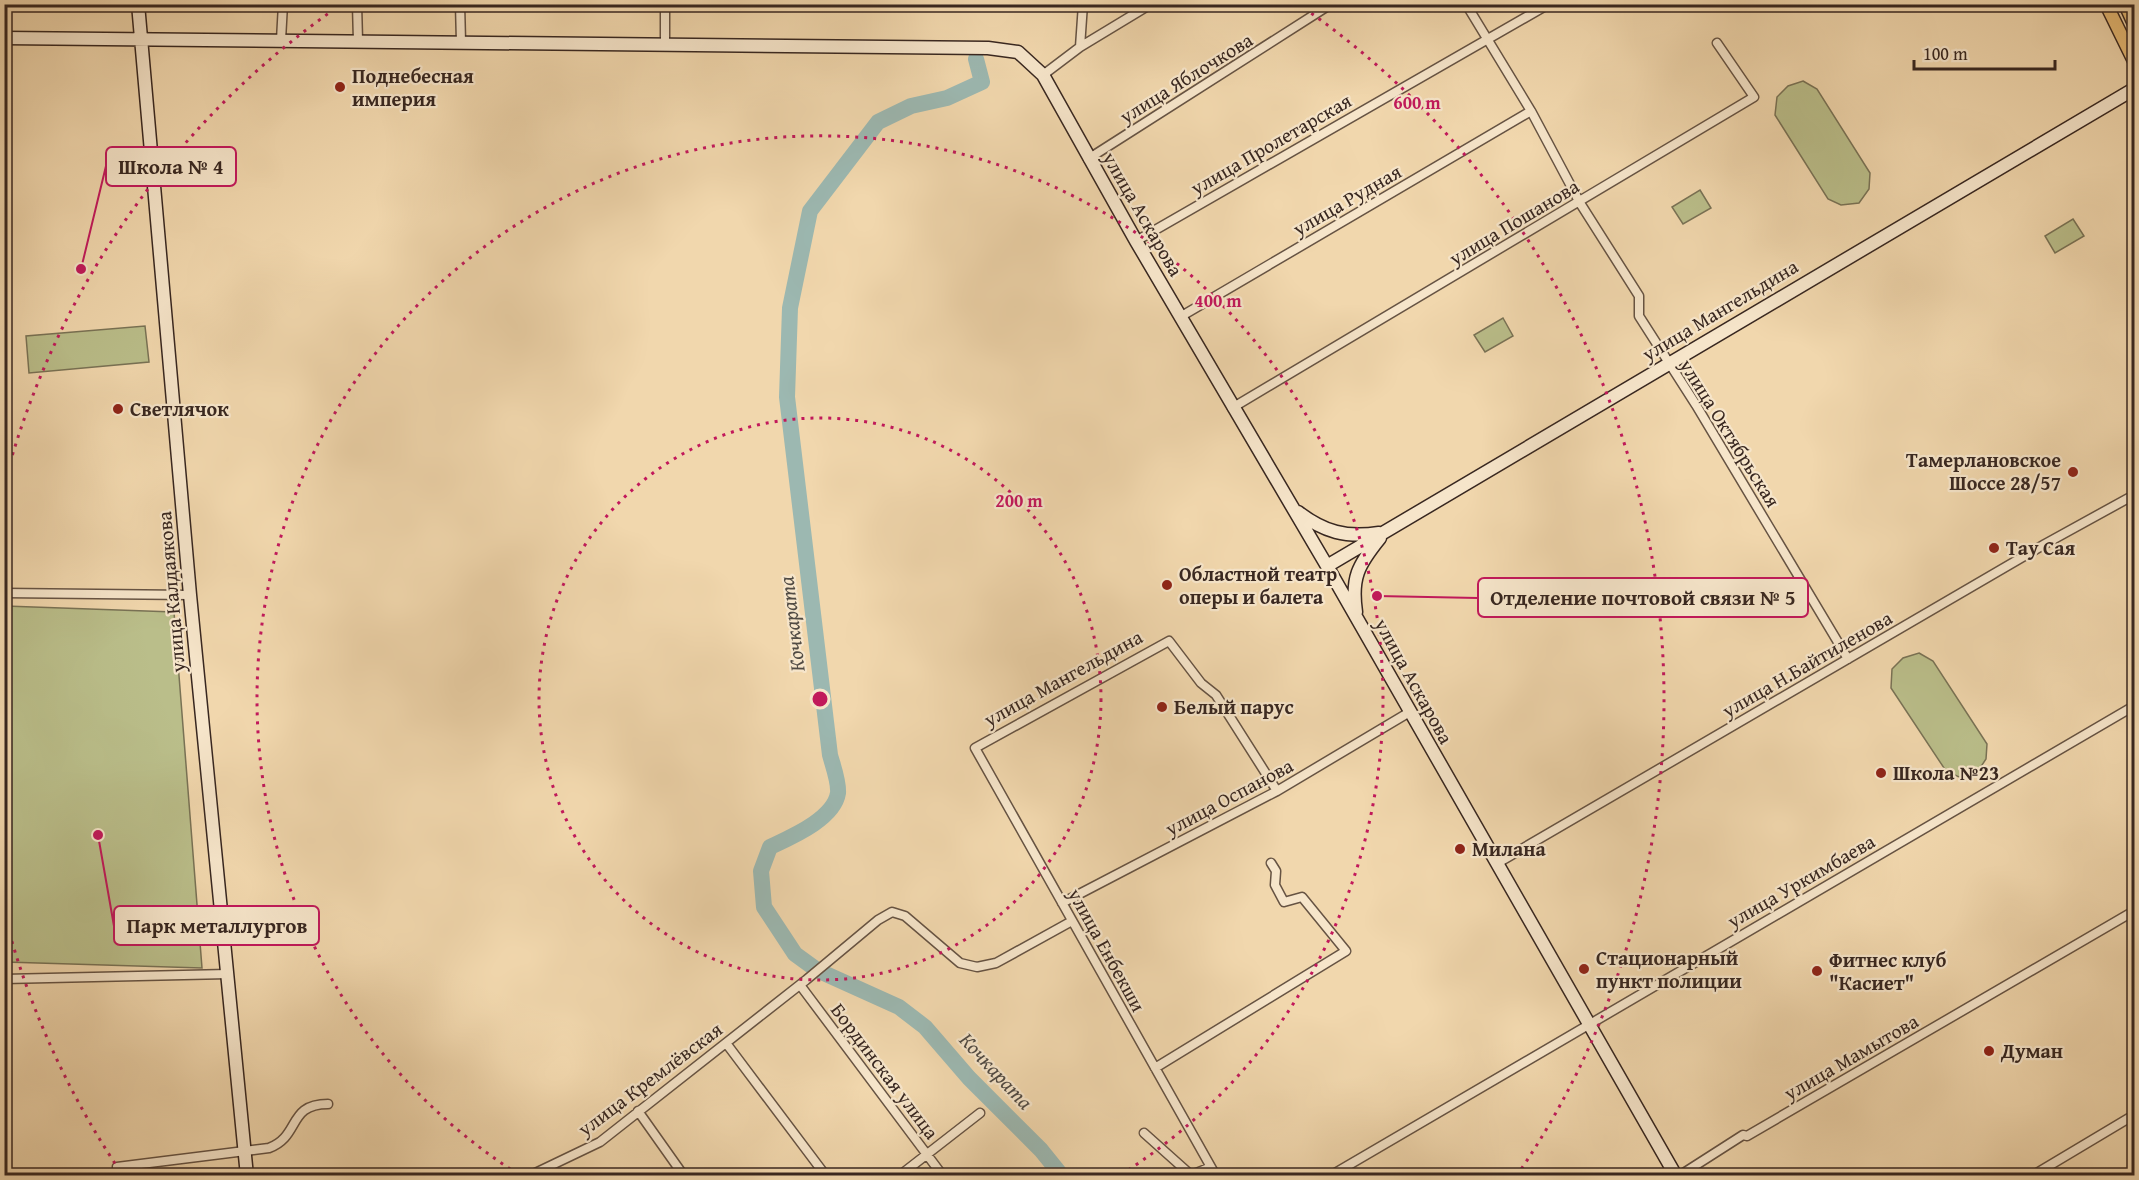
<svg xmlns="http://www.w3.org/2000/svg" width="2139" height="1180" font-family="'Gentium Book Plus',serif">
	<rect width="100%" height="100%" fill="#f1d7ad"/>
	<filter id="stains"><feTurbulence type="fractalNoise" baseFrequency=".00333" numOctaves="4"/><feColorMatrix values="0 0 0 0 .2 0 0 0 0 .09 0 0 0 0 .02 0 0 0 .5 -.17"/></filter>
	<radialGradient id="worn" r=".72"><stop offset=".6" stop-color="#630" stop-opacity="0"/><stop offset="1" stop-color="#630" stop-opacity=".3"/></radialGradient>
	<!-- green -->
	<path fill="#babe8a" stroke="#797255" stroke-width="1.5" d="M1803,81l14,8 53,84 -1,16 -10,14 -18,2 -13,-6 -53,-84 2,-18 11,-11z
		M1700,190l11,18 -28,16 -11,-17z
		M2073,219l11,17 -29,17 -10,-17z
		M1503,318l10,18 -28,16 -11,-17z
		M145,326l4,36 -120,11 -3,-37z
		M5,606l169,6 28,356 -197,-6z
		M1919,653l14,8 54,83 -1,15 -10,15 -17,3 -13,-6 -55,-83 1,-19 11,-11z"/>
	<g fill="none" stroke-linecap="round" stroke-linejoin="round">
		<!-- river -->
		<path stroke="#9cb8b1" stroke-width="16" d="M976,59l6,23 -35,16 -36,8 -33,16 -68,89 -20,97 -3,89 43,358c3,11 9,27 8,38 -4,26 -47,44 -68,54l-9,24 3,36 31,47 22,16 82,37 26,20 44,51 72,72 21,26"/>
		<!-- street casing -->
		<g stroke="#665343" stroke-width="11">
			<path id="street" d="M357,4l1,37
				M460,4l1,38
				M1466,4l65,107 49,92 59,93v20l57,89 152,254
				M281,40l2,-36
				M665,46v-42
				M1080,47l71,-43
				M1043,75l37,-28 3,-43
				M1088,159l243,-155
				M1136,241l413,-237
				M1180,317l351,-206
				M1232,408l522,-311 -37,-54
				M4,593l186,2
				M1496,864l549,-320 89,-49
				M1062,903l215,-112 131,-78
				M4,979l224,-5
				M800,985l143,191
				M726,1043l100,133
				M1155,1068l191,-117 -44,-54 -18,5 -9,-17 1,-14 -5,-8
				M638,1111l46,65
				M1144,1133l47,42 20,-8
				M117,1167l152,-19c32,-12 18,-44 59,-44
				M529,1176l71,-34 206,-162 72,-60 14,-8 13,4 55,47 17,4 19,-4 76,-42
				M899,1176l81,-63
				M1216,1176l-241,-428 194,-107 32,42 15,12 61,96
				M1330,1176l804,-470
				M1679,1176l64,-41 4,1 387,-225
				M2032,1176l102,-61"/>
		</g>
		<!-- secondary casing -->
		<g stroke="#382720" stroke-width="15">
			<path id="secondary" d="M138,4l52,591 57,581
				M4,38l984,10 30,4 25,23 93,166 191,325 349,610
				M1298,512c26,20 48,26 81,21
				M1327,566l807,-477
				M1356,612c-5,-34 2,-47 24,-74"/>
		</g>
		<!-- primary casing -->
		<g stroke="#382720" stroke-width="15">
			<path id="primary" d="M2106,4l28,57
				M2125,4l9,20"/>
		</g>
		<!-- street -->
		<use href="#street" stroke="#f6e5ca" stroke-width="8"/>
		<!-- secondary -->
		<use href="#secondary" stroke="#f6e5ca" stroke-width="12"/>
		<!-- primary -->
		<use href="#primary" stroke="#e8bc76" stroke-width="12"/>
	</g>
	<!-- distance rings -->
	<g fill="none" stroke="#c2185b" stroke-width="3" stroke-dasharray="3 6">
		<circle cx="820" cy="699" r="281"/>
		<path d="M518 1174A563 563 0 1 1 1122 1174"/>
		<path d="M120 1171A844 844 0 0 1 5 917M5 481A844 844 0 0 1 336 8M1304 8A844 844 0 0 1 1520 1171"/>
	</g>
	<!-- markers -->
	<g fill="#8f2418" stroke="#f6e5ca" stroke-width="2">
		<circle cx="340" cy="87" r="6"/>
		<circle cx="118" cy="409" r="6"/>
		<circle cx="2073" cy="472" r="6"/>
		<circle cx="1994" cy="548" r="6"/>
		<circle cx="1167" cy="585" r="6"/>
		<circle cx="1162" cy="707" r="6"/>
		<circle cx="1881" cy="773" r="6"/>
		<circle cx="1460" cy="849" r="6"/>
		<circle cx="1584" cy="969" r="6"/>
		<circle cx="1817" cy="971" r="6"/>
		<circle cx="1989" cy="1051" r="6"/>
	</g>
	<g text-anchor="middle" stroke-width="4.5" stroke-linejoin="round" paint-order="stroke">
		<!-- poi labels -->
		<g font-size="20" font-weight="bold" fill="#382720" stroke="#f6e5ca" text-anchor="start">
			<text x="352" y="83">Поднебесная<tspan x="352" dy="23">империя</tspan></text>
			<text x="130" y="416">Светлячок</text>
			<text x="2061" y="467" text-anchor="end">Тамерлановское<tspan x="2061" dy="23">Шоссе 28/57</tspan></text>
			<text x="2006" y="555">Тау Сая</text>
			<text x="1179" y="581">Областной театр<tspan x="1179" dy="23">оперы и балета</tspan></text>
			<text x="1174" y="714">Белый парус</text>
			<text x="1893" y="780">Школа №23</text>
			<text x="1472" y="856">Милана</text>
			<text x="1596" y="965">Стационарный<tspan x="1596" dy="23">пункт полиции</tspan></text>
			<text x="1829" y="967">Фитнес клуб<tspan x="1829" dy="23">"Касиет"</tspan></text>
			<text x="2001" y="1058">Думан</text>
		</g>
		<!-- street labels -->
		<g font-size="20" fill="#382720" stroke="#f6e5ca">
			<text transform="translate(1186 78) rotate(-32)" y="7">улица Яблочкова</text>
			<text transform="translate(1271 144) rotate(-30)" y="7">улица Пролетарская</text>
			<text transform="translate(1347 200) rotate(-30)" y="7">улица Рудная</text>
			<text transform="translate(1143 214) rotate(60)" y="7">улица Аскарова</text>
			<text transform="translate(1514 222) rotate(-31)" y="7">улица Пошанова</text>
			<text transform="translate(1720 310) rotate(-31)" y="7">улица Мангельдина</text>
			<text transform="translate(1730 433) rotate(58)" y="7">улица Октябрьская</text>
			<text transform="translate(171 592) rotate(-95)" y="7">улица Калдаякова</text>
			<text transform="translate(1807 664) rotate(-30)" y="7">улица Н.Байтиленова</text>
			<text transform="translate(1063 678) rotate(-29)" y="7">улица Мангельдина</text>
			<text transform="translate(1414 681) rotate(61)" y="7">улица Аскарова</text>
			<text transform="translate(1229 797) rotate(-28)" y="7">улица Оспанова</text>
			<text transform="translate(1801 881) rotate(-30)" y="7">улица Уркимбаева</text>
			<text transform="translate(1107 950) rotate(61)" y="7">улица Енбекши</text>
			<text transform="translate(1851 1057) rotate(-30)" y="7">улица Мамытова</text>
			<text transform="translate(885 1071) rotate(53)" y="7">Бординская улица</text>
			<text transform="translate(650 1079) rotate(-37)" y="7">улица Кремлёвская</text>
		</g>
		<!-- water labels -->
		<g font-size="21" font-style="italic" fill="#514b44" stroke="#f6e5ca">
			<text transform="translate(792 624) rotate(-97)" y="7">Кочкарата</text>
			<text transform="translate(996 1071) rotate(47)" y="7">Кочкарата</text>
		</g>
	</g>
	<circle cx="820" cy="699" r="9" fill="#c2185b" stroke="#f6e5ca" stroke-width="3"/>
	<g font-size="18" text-anchor="middle" font-weight="bold" fill="#c2185b" stroke="#f6e5ca" stroke-width="4.5" stroke-linejoin="round" paint-order="stroke">
		<text x="1417" y="109">600 m</text>
		<text x="1218" y="307">400 m</text>
		<text x="1019" y="507">200 m</text>
	</g>
	<!-- callouts -->
	<path fill="none" stroke="#c2185b" stroke-width="2" d="M81 269L106 166M1377 596L1478 598M98 835L114 926"/>
	<g fill="#c2185b" stroke="#f6e5ca" stroke-width="2">
		<circle cx="81" cy="269" r="6"/>
		<circle cx="1377" cy="596" r="6"/>
		<circle cx="98" cy="835" r="6"/>
	</g>
	<g fill="#f6e5ca" stroke="#c2185b" stroke-width="2">
		<rect x="106" y="147" width="130" height="39" rx="6"/>
		<rect x="1478" y="578" width="330" height="39" rx="6"/>
		<rect x="114" y="906" width="205" height="39" rx="6"/>
	</g>
	<g font-size="21" text-anchor="middle" font-weight="bold" fill="#382720">
		<text x="171" y="174">Школа № 4</text>
		<text x="1643" y="605">Отделение почтовой связи № 5</text>
		<text x="217" y="933">Парк металлургов</text>
	</g>
	<!-- margin -->
	<rect width="2139" height="1180" fill="none" stroke="#f1d7ad" stroke-width="24"/>
	<rect x="6" y="6" width="2127" height="1168" fill="none" stroke="#382720" stroke-width="3"/>
	<rect x="12" y="12" width="2115" height="1156" fill="none" stroke="#382720" stroke-width="1.5"/>
	<!-- scale -->
	<path d="M1914 60v9h141v-9" fill="none" stroke="#382720" stroke-width="3"/>
	<text x="1923" y="60" font-size="18" fill="#382720" stroke="#f6e5ca" stroke-width="4.5" paint-order="stroke">100 m</text>
	<rect width="100%" height="100%" filter="url(#stains)"/>
	<rect width="100%" height="100%" fill="url(#worn)"/>
</svg>
